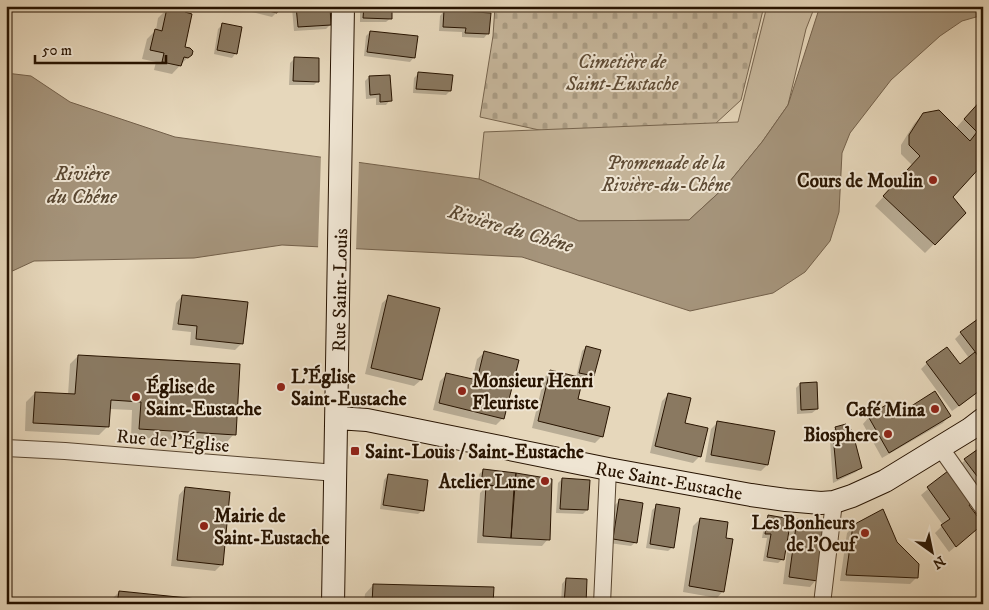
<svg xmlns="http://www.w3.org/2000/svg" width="989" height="610" font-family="'IM FELL DW Pica',serif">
	<defs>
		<pattern id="cemetery-stones" width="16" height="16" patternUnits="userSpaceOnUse" patternTransform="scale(1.25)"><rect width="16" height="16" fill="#c6b69b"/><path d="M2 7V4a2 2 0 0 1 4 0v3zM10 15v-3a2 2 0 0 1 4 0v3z" fill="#aa9c84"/></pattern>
	</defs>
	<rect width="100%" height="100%" fill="#e6d7bb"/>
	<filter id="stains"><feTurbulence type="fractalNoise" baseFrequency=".004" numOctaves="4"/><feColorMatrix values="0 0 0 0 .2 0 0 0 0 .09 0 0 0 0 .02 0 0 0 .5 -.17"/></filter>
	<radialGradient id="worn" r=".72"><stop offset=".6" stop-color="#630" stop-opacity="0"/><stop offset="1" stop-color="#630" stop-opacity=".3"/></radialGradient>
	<!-- cemetery -->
	<path fill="url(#cemetery-stones)" stroke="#76644e" d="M495,6h269l-23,94 -39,36 -131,1 -91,-20 13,-81z"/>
	<!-- park -->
	<path fill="#c6b69b" stroke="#76644e" d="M767,6h48l-9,23 -18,76 -26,37 -36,44 -37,34 -110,1 -100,-42 5,-47 254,-10z"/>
	<!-- water -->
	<path fill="#a5947b" stroke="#73604a" d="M820,6h163v9l-21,6 -22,15 -49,44 -41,53 -8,20 -3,59 -9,29 -25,31 -32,21 -83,18 -168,-54 -240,-12 -88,13 -160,3 -28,13v-201l25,3 39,26 105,35 304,42 100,42 110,-1 37,-34 36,-44 26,-37z"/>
	<!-- pier -->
	<path fill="#e6d7bb" d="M321,155l38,5 -3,91 -38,-2z"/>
	<!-- shadow -->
	<path fill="#0003" d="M235,6h43l-2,7 -4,4 -37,-9z
		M294,6h35l1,19 -4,4 -32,2 -2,-23z
		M360,6h31v12l-5,4h-26z
		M177,7l6,41 7,7 -18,19 -18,-4 2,-8 -14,-3 5,-20 9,-9 2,-12 9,-9 6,1z
		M444,11l44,22 -4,5 -22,-1v-5l-23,-1 1,-15z
		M223,24l13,29 -4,5 -18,-4 4,-25z
		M370,32l44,25 -4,5 -46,-6 2,-20z
		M294,59l24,22 -4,4h-25l1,-22z
		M418,74l32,17 -4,4 -33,-2 1,-15z
		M369,77l21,23 -4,5h-10v-7l-10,1 -1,-18z
		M983,98v64l-32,35 14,16 -40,40 -50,-47 37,-41 -11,-11v-9l13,-21 9,-10 33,14z
		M182,296l60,47 -7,7 -45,-5 1,-13 -19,-2 4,-27z
		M389,297l32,83 -7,6 -49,-12 17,-71z
		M983,319v70l-31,22 -31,-42 6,-6 32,2 10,-7 -14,-19 6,-6z
		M586,347l7,29 -4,4 -7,-2 -5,22 25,36 -7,7 -63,-15 12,-50 6,-6 26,6 6,-27z
		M484,353l19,65 -7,7 -63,-15 7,-29 7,-7 25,6 5,-21z
		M78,356l156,78 -8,9 -95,-6 1,-27 -23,-1 -1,17 -9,9 -74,-4 1,-29 9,-9 33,2 2,-31z
		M800,384l17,25 -5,4 -15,1 -1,-26z
		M669,394l31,62 -7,7 -43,-10 12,-52z
		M949,416l-6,7 -61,35 -19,-34 6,-7z
		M718,422l49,43 -6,6 -56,-9 6,-33z
		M836,428l25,39 -5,5 -23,11 -3,-42 3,-3 -2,-6z
		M983,452v42l-22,-30 4,-4z
		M484,470l67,10 -3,59 -6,7 -65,-3 3,-50 4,-4h-6l1,-15z
		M948,472l24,31 -4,3 14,18 -33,28 -14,-19 8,-8 -22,-30z
		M388,475l35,35 -5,4 -38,-5 4,-29z
		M562,479l25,31 -4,4 -27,-1 2,-30z
		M185,488l37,76 -7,7 -44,-5 8,-71z
		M619,501l17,41 -5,4 -22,-3 6,-38z
		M657,506l16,41 -5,4 -22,-3 6,-38z
		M769,516l14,43 -5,4 -15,-2 4,-23h-5l3,-18z
		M700,519l23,72 -6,7 -34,-6 10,-66z
		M797,520l19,60 -6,7 -27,-3 7,-57z
		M854,526l42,16 21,35 -7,7 -70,-3 7,-48z
		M566,579l19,25h-24l1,-20z
		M373,585l119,19h-128l1,-10z
		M119,592l106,12h-113v-5z"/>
	<!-- building -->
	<path fill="#8a7961" stroke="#271300" d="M176,6l10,2 -1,4 7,2 -7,33 5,1 3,3 -1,4 -4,3 -4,-1 -3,9 -19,-4 2,-9 -14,-3 5,-21 7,2 5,-23 8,1z
		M248,6h31l-2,7z
		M296,6h34l1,19 -33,2z
		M364,6h28v13l-29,-1z
		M444,10l47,3 -2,21 -24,-1 1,-5 -23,-1z
		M222,23l20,4 -5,27 -20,-4z
		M370,31l48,5 -3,22 -48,-6z
		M294,57l25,1v24l-26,-1z
		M418,72l35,3 -2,16 -35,-2z
		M390,75l2,26 -12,1v-8l-10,1 -1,-19z
		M983,98v66l-30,33 13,16 -31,32 -52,-49 37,-40 -11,-11v-10l14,-22 16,-3 31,31 7,-9 -13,-13z
		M182,295l66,7 -5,42 -47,-5 1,-13 -19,-2z
		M388,295l52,13 -18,72 -51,-12z
		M982,316l1,1v45l-23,-30z
		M586,346l15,4 -7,26 -15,-3z
		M947,347l13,17 15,-12 8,10v26l-24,18 -33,-44z
		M484,351l35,9 -15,59 -65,-16 7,-30 31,7z
		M78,355l162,9 -4,71 -97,-6 2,-27 -30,-2 -2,27 -76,-4 2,-31 40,2z
		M550,370l33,8 -5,21 32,8 -7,30 -65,-16z
		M817,382l1,27 -17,1 -1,-27z
		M935,391l16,25 -62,37 -21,-37 18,-11 8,12z
		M668,393l23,5 -6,25 23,5 -7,29 -46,-11z
		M717,421l58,10 -7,34 -57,-10z
		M846,424l2,7 4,-1 10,38 -25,11 -4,-44 4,-1 -2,-7z
		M981,447l2,3v34l-19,-25z
		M483,469l33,4 -2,14 -33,-2z
		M948,471l25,32 -4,2 14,19 -27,23 -15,-22 9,-6 -23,-32z
		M516,473l36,6 -2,61 -39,-2z
		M388,474l40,6 -4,31 -41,-6z
		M562,478l28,2 -2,30 -28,-1z
		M486,485l28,2 -3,51 -28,-2z
		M185,487l45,5 -7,73 -46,-5z
		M619,499l24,4 -6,40 -24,-4z
		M656,504l24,4 -6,40 -24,-4z
		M883,509l14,33 22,22 -1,14 -72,-3 7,-50z
		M768,515l23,4 -7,41 -17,-3 4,-23h-6z
		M700,518l28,4 -2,16 7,1 -9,53 -35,-6z
		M797,519l28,3 -7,59 -29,-4z
		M566,578l21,1 -1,25h-22z
		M373,584l121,3 -1,17h-121z
		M119,591l108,11v2h-110z"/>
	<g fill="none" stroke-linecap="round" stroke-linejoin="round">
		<!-- street casing -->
		<g stroke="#57442f" stroke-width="18">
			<path id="street" d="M940,447l43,61
				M6,448l59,3 271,22
				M602,604l6,-135
				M822,604l12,-102"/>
		</g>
		<!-- secondary casing -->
		<g stroke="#271300" stroke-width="24">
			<path id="secondary" d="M337,418l30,2 241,49 143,26 35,5 35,3 13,-1 18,-6 33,-15 85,-52 13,-10
				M333,604l10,-598"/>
		</g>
		<!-- street -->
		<use href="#street" stroke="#efe5d3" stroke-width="16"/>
		<!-- secondary -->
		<use href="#secondary" stroke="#efe5d3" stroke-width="22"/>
	</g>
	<!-- markers -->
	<g fill="#8f2418" stroke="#efe5d3" stroke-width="2">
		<circle cx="933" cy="180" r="5"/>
		<circle cx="281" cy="387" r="5"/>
		<circle cx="462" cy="391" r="5"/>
		<circle cx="136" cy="397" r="5"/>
		<circle cx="935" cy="409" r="5"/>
		<circle cx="888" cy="434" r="5"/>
		<rect x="350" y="446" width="10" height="10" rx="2.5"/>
		<circle cx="545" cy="481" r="5"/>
		<circle cx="204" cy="526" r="5"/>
		<circle cx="865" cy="533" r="5"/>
	</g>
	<g text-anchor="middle" stroke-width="4" stroke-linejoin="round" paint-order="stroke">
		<!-- park labels -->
		<g font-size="19" font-style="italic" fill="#5f4c36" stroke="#efe5d3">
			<text x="622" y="68">Cimetière de<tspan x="622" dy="22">Saint-Eustache</tspan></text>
			<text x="666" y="169">Promenade de la<tspan x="666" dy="22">Rivière-du-Chêne</tspan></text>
		</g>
		<!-- poi labels -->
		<g font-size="19" font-weight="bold" fill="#271300" stroke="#efe5d3" text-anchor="end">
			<text x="923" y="187">Cours de Moulin</text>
			<text x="291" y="383" text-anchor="start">L'Église<tspan x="291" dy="22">Saint-Eustache</tspan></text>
			<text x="472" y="387" text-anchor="start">Monsieur Henri<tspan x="472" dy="22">Fleuriste</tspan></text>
			<text x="146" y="393" text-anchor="start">Église de<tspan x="146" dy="22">Saint-Eustache</tspan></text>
			<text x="925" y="416">Café Mina</text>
			<text x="878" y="441">Biosphere</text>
			<text x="365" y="458" text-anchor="start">Saint-Louis / Saint-Eustache</text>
			<text x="535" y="488">Atelier Lune</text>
			<text x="214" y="522" text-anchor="start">Mairie de<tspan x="214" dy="22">Saint-Eustache</tspan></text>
			<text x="855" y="529">Les Bonheurs<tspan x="855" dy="22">de l'Oeuf</tspan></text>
		</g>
		<!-- street labels -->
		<g font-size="19" fill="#271300" stroke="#efe5d3">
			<text transform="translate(339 290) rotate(-89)" y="7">Rue Saint-Louis</text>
			<text transform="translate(173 440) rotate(5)" y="7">Rue de l'Église</text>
			<text transform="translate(669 480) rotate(10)" y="7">Rue Saint-Eustache</text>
		</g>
		<!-- water labels -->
		<g font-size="20" font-style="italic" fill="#594731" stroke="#efe5d3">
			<text x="82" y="180">Rivière<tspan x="82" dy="23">du Chêne</tspan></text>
			<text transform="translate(511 228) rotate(16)" y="7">Rivière du Chêne</text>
		</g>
	</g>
	<!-- margin -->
	<rect width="989" height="610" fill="none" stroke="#e6d7bb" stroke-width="25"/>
	<rect x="8" y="8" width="974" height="595" fill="none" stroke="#271300" stroke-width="2.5"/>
	<rect x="12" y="12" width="964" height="585" fill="none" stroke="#271300"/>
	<!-- north arrow -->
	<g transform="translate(932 552) rotate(147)" stroke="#efe5d3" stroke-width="4" paint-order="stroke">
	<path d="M0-4L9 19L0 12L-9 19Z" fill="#271300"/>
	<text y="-8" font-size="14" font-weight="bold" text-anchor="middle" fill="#271300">N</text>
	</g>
	<!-- scale -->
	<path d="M35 55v8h131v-8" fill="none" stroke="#271300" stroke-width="2.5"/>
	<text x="42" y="55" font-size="15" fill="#271300" stroke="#efe5d3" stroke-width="4" paint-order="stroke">50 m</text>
	<rect width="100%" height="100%" filter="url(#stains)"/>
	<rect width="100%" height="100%" fill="url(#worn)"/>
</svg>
